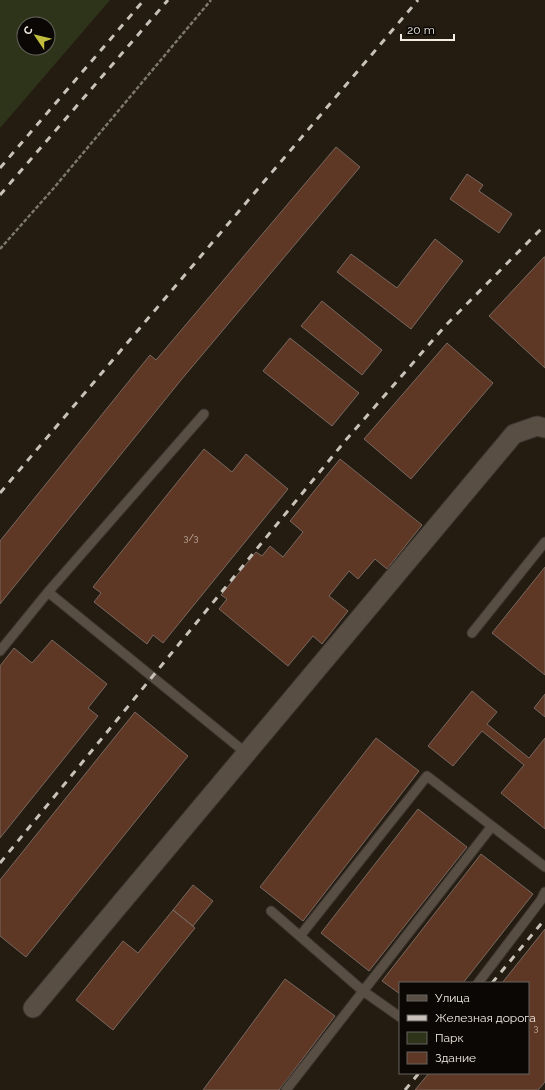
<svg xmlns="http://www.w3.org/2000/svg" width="545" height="1090" font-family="Raleway,sans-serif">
	<rect width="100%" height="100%" fill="#241c11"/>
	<!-- green -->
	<path fill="#2e341a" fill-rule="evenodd" d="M0,0h110l-110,128zM24,24h24v24h-24z"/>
	<!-- building -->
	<path fill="#5e3825" stroke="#786861" d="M336,147l24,20 -179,213 -181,224v-63l150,-186 6,5z
		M467,174l16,11 -4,6 33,23 -13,19 -49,-34z
		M435,239l28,22 -52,68 -74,-57 14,-18 46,34z
		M544,257h1v111l-56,-52z
		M322,301l60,49 -20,25 -61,-49z
		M290,338l69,55 -27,33 -69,-55z
		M447,343l46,40 -82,96 -47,-40z
		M204,449l28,23 14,-18 42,35 -125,154 -10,-8 -6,9 -53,-42 7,-9 -8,-6z
		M340,459l82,66 -35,44 -12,-10 -17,20 -9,-8 -20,25 19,15 -26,33 -9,-8 -25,30 -69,-57 8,-10 -6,-4 35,-43 6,4 8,-10 13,11 20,-25 -13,-11z
		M545,567v108l-53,-42z
		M52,640l55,44 -19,24 10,8 -98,122v-172l14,-18 18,15z
		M472,691l25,21 -10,12 42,34 16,-20v91l-44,-36 23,-28 -42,-34 -29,35 -25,-20z
		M545,694v23l-11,-9z
		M135,712l53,44 -162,201 -26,-21v-56z
		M376,738l43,33 -116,150 -43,-34z
		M418,809l49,38 -98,124 -48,-38z
		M481,854l52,40 -70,89h-63v11l-18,-13z
		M193,885l20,16 -20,25 -20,-16z
		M173,910l22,18 -82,102 -37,-30 47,-59 15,12z
		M545,929v153l-7,8h-123l14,-17h99v-90h-26z
		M285,979l50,37 -56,74h-76z"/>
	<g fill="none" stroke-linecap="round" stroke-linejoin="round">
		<!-- lane casing -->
		<g stroke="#3b342f" stroke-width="11">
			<path id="lane" d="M48,592l198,161
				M472,633l73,-91
				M0,651l48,-59 156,-178
				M271,911l92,80 37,26
				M300,936l127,-160 118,91
				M478,983l63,-83 4,-8
				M286,1090l206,-264"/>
		</g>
		<!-- street casing -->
		<g stroke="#3b342f" stroke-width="21">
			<path id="street" d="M33,1008l481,-574 23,-8 8,2"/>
		</g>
		<!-- path -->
		<path stroke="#7e776e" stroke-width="2.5" stroke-dasharray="4 2" stroke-linecap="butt" d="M0,249l53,-60 158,-189"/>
		<!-- lane -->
		<use href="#lane" stroke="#584e43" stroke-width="9"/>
		<!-- street -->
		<use href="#street" stroke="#584e43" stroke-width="19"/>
		<!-- rail -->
		<path stroke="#c8c2ba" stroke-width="3" stroke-dasharray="7 7" stroke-linecap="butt" d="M0,168l144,-168
			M0,195l168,-195
			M0,493l418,-493
			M0,863l345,-422 101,-116 99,-100
			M492,983l53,-64
			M405,1090l14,-17"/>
	</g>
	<g text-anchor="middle" stroke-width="3" stroke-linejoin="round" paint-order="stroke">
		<!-- number labels -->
		<g font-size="9" fill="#cdbfb5">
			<text x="191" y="541">3/3</text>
			<text x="536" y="1031">3</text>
		</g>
	</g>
	<!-- legend -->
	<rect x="399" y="982" width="130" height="92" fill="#0a0704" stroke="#67635e"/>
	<rect x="407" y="995" width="20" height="6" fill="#584e43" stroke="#67635e"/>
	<text x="435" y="1002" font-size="12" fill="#f2ece5">Улица</text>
	<rect x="407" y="1015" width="20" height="6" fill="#c8c2ba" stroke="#67635e"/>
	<text x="435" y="1022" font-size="12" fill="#f2ece5">Железная дорога</text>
	<rect x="407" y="1032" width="20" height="12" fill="#2e341a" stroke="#67635e"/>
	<text x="435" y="1042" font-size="12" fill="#f2ece5">Парк</text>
	<rect x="407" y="1052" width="20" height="12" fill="#5e3825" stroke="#67635e"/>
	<text x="435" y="1062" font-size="12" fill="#f2ece5">Здание</text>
	<!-- north arrow -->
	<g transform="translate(36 36) rotate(305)"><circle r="19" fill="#0a0704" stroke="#67635e"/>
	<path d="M0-3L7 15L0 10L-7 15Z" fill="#c3bd3e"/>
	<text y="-6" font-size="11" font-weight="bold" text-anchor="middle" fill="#f2ece5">С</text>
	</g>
	<!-- scale -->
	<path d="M401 34v6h53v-6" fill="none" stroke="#f2ece5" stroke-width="2"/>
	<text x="407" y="34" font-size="12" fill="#f2ece5" stroke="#0a0704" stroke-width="3" paint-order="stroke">20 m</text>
</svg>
